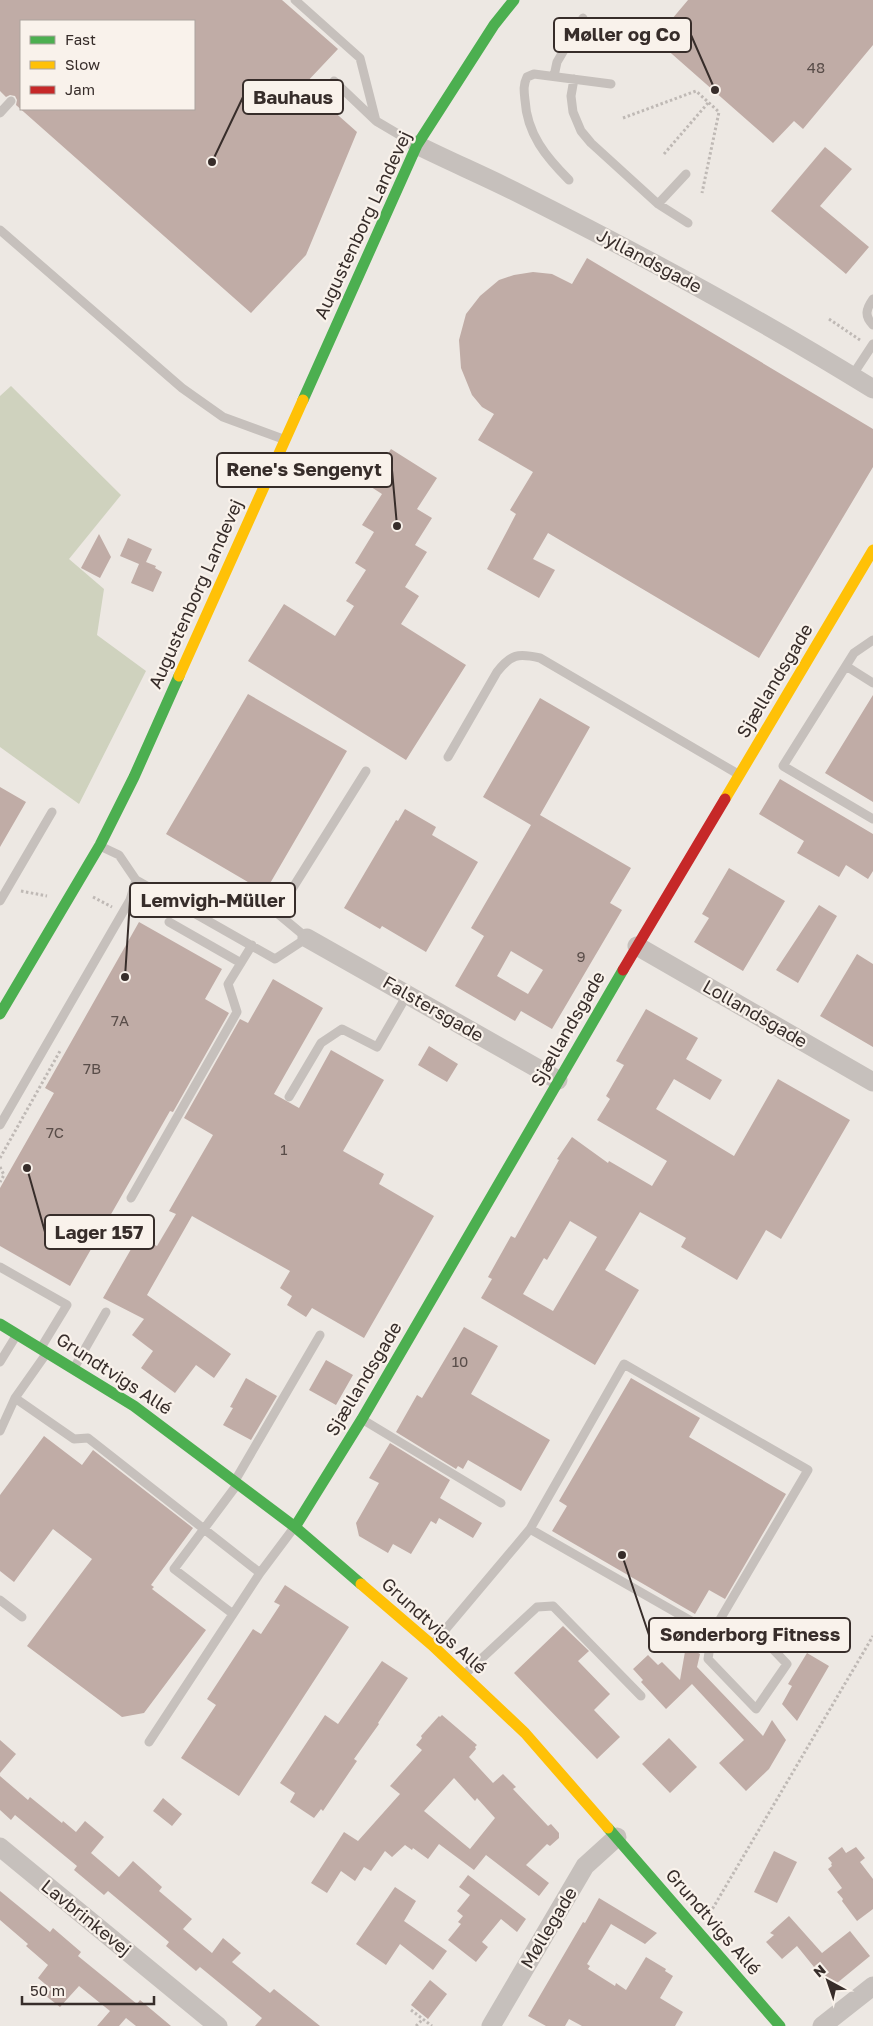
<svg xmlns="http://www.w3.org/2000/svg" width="873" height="2026" font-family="'Golos Text',sans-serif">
	<rect width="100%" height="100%" fill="#ede8e3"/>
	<!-- green -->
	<path fill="#cfd2be" d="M11,386l110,109 -52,64 35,30 -7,46 49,36 -67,133 -79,-57v-351z"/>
	<!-- building -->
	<path fill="#c0aca6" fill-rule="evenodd" d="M0,0h282l56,49 -34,36 53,47 -51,123 -55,58 -235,-208 1,-5 -2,-4 -5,-1 -4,2 -6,-6zM21,21h173v88h-173z
		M688,0h185v45l-70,84 -9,-8 -21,22 -109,-96 17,-19 -9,-9z
		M825,147l27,22 -32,37 49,41 -23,27 -75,-63z
		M587,258l286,171v38l-114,191 -211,-125 -15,26 22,11 -16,28 -52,-29 29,-55 -6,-4 23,-38 -55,-32 16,-26 -12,-7 -10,-12 -11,-27 -2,-28 7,-26 14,-18 19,-16 15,-5 19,-3 19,2 20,10z
		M391,449l46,29 -20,31 15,9 -17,27 12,7 -22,35 14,9 -18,28 65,41 -60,95 -158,-99 36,-57 51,32 19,-30 -8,-5 20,-31 -11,-7 19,-31 -12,-7 20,-31 -14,-9z
		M99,534l12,23 -11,21 -19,-10z
		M128,538l24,11 -6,13 10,4 -1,2 7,4 -9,20 -22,-9 8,-19 -19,-8z
		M248,694l99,57 -82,141 -99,-58z
		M873,695v107l-48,-29z
		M540,698l50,29 -50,88 91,53 -21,35 12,7 -70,119 -31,-18 -6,10 -60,-35 29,-50 -13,-8 60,-103 -48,-28zM511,951l32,19 -15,24 -31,-18z
		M780,779l93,55v37l-5,8 -22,-14 -7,12 -42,-24 7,-12 -45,-27z
		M0,787l26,15 -26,45z
		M405,809l31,18 -4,8 46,27 -52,90 -44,-26 -2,3 -36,-21 52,-88 2,1z
		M729,868l56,33 -42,70 -49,-29 15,-24 -7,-4z
		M819,905l18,11 -39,67 -22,-13z
		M139,922l83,47 -17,30 24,14 -56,99 -3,-1 -100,175 -70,-40v-58l54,-95 -9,-5z
		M857,954l16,10v83l-53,-31z
		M273,979l50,29 -49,86 25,14 32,-58 53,30 -41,71 41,23 -5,10 55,32 -70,122 -52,-30 -6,9 -19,-12 5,-9 -12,-8 10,-17 -98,-55 -45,79 84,59 -17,24 -18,-13 -21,28 -34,-25 12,-17 -21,-16 12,-16 -41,-21 35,-61 19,9 19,-32 -7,-3 44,-76 -29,-17 56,-99 8,4z
		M646,1009l52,29 -12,21 36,21 -12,20 -36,-21 -18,30 78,47 44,-77 72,41 -69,119 -15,-9 -29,50 -56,-33 5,-9 -46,-26 -35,58 34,20 -44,75 -114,-67 11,-19 -4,-2 23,-41 4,2 44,-78 -2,-1 15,-22 36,26 1,-2 43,25 15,-25 -70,-41 13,-21 -4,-3 18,-31 -8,-4zM570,1221l27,16 -44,74 -30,-17 21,-36 3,2z
		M429,1046l29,18 -11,18 -29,-17z
		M464,1327l34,19 -27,48 79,46 -29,51 -53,-31 -5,9 -5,-3 -2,3 -60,-37 21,-37 5,3z
		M326,1360l27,15 -17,30 -27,-15z
		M246,1378l31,18 -26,44 -28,-15 10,-17 -3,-1z
		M631,1378l69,40 -11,19 97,57 -61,105 -16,-9 -14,24 -143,-83 15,-25 -8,-5z
		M44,1436l38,29 11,-15 100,78 -42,57 3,2 -2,2 54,41 -62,83 -22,4 -95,-71 65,-87 -39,-30 -39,53 -14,-11v-76z
		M390,1443l60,37 -10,18 42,25 -9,15 -34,-20 -3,6 -5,-3 -20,33 -18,-10 -5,9 -29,-17 -3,-13 23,-40 -10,-5z
		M285,1585l64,42 -110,169 -58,-38 35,-53 -9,-6 46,-70 8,5 19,-29 -6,-3z
		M563,1626l26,25 -11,10 32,33 -16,16 26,27 -23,22 -83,-86z
		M686,1646l14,8 -3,13 66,69 9,-16 14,20 -17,29 -23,22 -27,-28 25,-23 -52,-56 -26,25 -25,-27 2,-2 -10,-11 15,-14 10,10 4,-3 18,18z
		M807,1653l22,13 -32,55 -15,-17 10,-18 -4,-2z
		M382,1661l26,17 -30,45 1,1 -25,35 3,2 -34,50 -2,-2 -7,9 -24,-16 5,-9 -15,-10 45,-68 13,9z
		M442,1715l35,30 -2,2 1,2 -7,8 24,26 10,-9 13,13 -3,2 35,37 3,-2 8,9v5l-9,8 -3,-2 -21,21 23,18 -10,13 -53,-41 -12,15 -35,-26 -11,15 -15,-11 -1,2 -7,-5 -13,12 -7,-6 -14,20 -7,-4 -9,14 -14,-10 -14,22 -16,-10 33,-51 14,9 42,-47 -10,-8 32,-36 -6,-5 6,-7 -1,-2 18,-20 1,1zM454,1778l21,23 2,-3 18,20 -25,31 -46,-38z
		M669,1738l28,29 -27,26 -28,-29z
		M0,1740l16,14 -16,19z
		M0,1776l28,24 2,-3 32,26 1,-2 13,11 9,-11 19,16 -13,16 28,24 14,-16 29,26 -3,4 33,28 -9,10 29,24 11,-15 18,15 -9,9 38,31 4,-4 46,37h-65l7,-8 -62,-51 -4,4 -30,-25 3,-4 -61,-51 -4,4 -30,-25 3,-4 -62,-51 -4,5 -11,-10z
		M163,1798l19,16 -10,12 -19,-15z
		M842,1847l4,6 10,-6 9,11 -5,4 13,17v30l-16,12 -15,-20 1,-2 -6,-7 5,-4 -14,-19 4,-3 -1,-2 1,-1 -4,-5z
		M774,1851l23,11 -20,41 -23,-11z
		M468,1875l58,44 -9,13 -16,-13 -19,23 6,5 -12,15 -28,-22 13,-16 -3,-2 5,-6 -6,-5 13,-16 -11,-8z
		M395,1887l21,14 -12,20 43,30 -14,19 -33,-26 -14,21 -30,-21z
		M0,1891l50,41 3,-4 28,24 -3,4 59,48 3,-4 31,26h-35l-10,-8 -7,8h-22l13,-15 -31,-25 -19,21 -14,-11 5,-7 -13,-11 10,-13 -22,-19 2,-2 -28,-24z
		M599,1898l58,35 -12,11 -34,-20 -24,40 3,2 -2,3 27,17 1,-3 10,7 20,-33 20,12 -1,2 8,5 -13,22 23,14 -8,14h-93l-13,-7 -4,7h-19l-18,-10 55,-94 2,1z
		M789,1916l33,37 28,-22 20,25 -39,32 -34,-42 -15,13 -16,-17 8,-7 -4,-2z
		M430,1980l17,14 -19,25 -17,-14z"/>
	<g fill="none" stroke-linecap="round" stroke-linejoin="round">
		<!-- path -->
		<path stroke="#bfb9b5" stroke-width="3" stroke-dasharray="2.5 2.5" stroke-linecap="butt" d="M623,118l73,-27 23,21 -17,81
			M664,154l44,-51
			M829,319l31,21
			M21,891l26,5
			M93,897l19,10
			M0,1158l60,-107
			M0,1167l4,8 -4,7
			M710,1913l163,-277
			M411,2010l21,16
			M416,2026l7,-7"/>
		<!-- lane -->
		<path stroke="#c6c0bc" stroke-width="9" d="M295,0l65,58 16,63 39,23
			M554,76l3,-14 26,-44
			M574,79l-3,17 2,16 8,19 10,12 67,61 30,19
			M334,81l42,40
			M0,113l11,-12
			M569,180c-23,-23 -42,-46 -44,-80 -1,-9 -2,-15 2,-23l7,-3 77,10
			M658,204l28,-30
			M0,230l182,158 41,29 60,22
			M873,299c-7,10 -9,17 0,26
			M852,376l21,-32
			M873,640l-19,13 -71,113 90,53
			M846,666l27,17
			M448,757l49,-85c14,-18 21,-19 43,-14l198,116
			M136,880l139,79 32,-21 -30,-25 89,-142
			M0,901l52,-89
			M169,922l72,41
			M289,1097l32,-54 21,-14 35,18 30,-52
			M0,1125l130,-225 6,-20 -17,-25 -17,-8
			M131,1198l106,-186 -9,-28 24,-39
			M0,1267l67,38 -25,41
			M0,1362l16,-26
			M74,1368l32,-56
			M15,1398l59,41 14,-1 172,135
			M365,1421l136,82
			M0,1431l15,-33 31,-44
			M236,1479l84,-144
			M0,1600l22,17
			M233,1614l-59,-45 62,-83
			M712,1633l-4,26 48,50 31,-45 -36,-38
			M434,1643l96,-114 94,-165 184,106 -96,163 -182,-104
			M466,1673l71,-66 16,-1 88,90
			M149,1742l111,-169 33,-44"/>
		<!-- street -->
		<path stroke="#c6c0bc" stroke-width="19" d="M417,145c32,16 65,30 97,46 122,61 243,126 359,198
			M307,938l251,142
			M637,946l236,136
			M0,1847l218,179
			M491,2026l94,-160 32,-29
			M822,2026l51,-40"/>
		<!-- fast -->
		<path stroke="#4caf50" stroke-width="11" d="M303,400l114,-255 77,-120 20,-25
			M0,1014l100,-169 34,-68 45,-101
			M0,1324l134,82 161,121 66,57
			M295,1527l67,-108 261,-449
			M608,1828l172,198"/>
		<!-- slow -->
		<path stroke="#ffc107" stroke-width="11" d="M179,676l124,-276
			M725,799l148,-249
			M361,1584l71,61 93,88 83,95"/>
		<!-- jam -->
		<path stroke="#c62828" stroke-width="11" d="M623,970l102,-171"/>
	</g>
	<g text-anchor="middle" stroke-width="4.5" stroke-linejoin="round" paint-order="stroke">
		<!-- number labels -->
		<g font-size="15" fill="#594d49">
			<text x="816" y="73">48</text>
			<text x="581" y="962">9</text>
			<text x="120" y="1026">7A</text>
			<text x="92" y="1074">7B</text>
			<text x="55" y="1138">7C</text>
			<text x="284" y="1155">1</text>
			<text x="460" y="1367">10</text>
		</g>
		<!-- street labels -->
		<g font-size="18" fill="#372d2a" stroke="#f9f2eb">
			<text transform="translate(363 225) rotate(-65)" y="6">Augustenborg Landevej</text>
			<text transform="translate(649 261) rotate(28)" y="6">Jyllandsgade</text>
			<text transform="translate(196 594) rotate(-66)" y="6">Augustenborg Landevej</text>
			<text transform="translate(775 681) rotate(-59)" y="6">Sjællandsgade</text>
			<text transform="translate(433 1009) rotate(30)" y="6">Falstersgade</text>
			<text transform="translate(755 1014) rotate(30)" y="6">Lollandsgade</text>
			<text transform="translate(568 1029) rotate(-60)" y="6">Sjællandsgade</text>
			<text transform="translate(114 1374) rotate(33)" y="6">Grundtvigs Allé</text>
			<text transform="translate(364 1379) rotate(-59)" y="6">Sjællandsgade</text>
			<text transform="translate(434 1626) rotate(42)" y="6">Grundtvigs Allé</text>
			<text transform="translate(86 1918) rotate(39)" y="6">Lavbrinkevej</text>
			<text transform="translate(713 1922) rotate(49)" y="6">Grundtvigs Allé</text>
			<text transform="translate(549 1928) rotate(-59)" y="6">Møllegade</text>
		</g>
	</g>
	<!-- callouts -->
	<path fill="none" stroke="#372d2a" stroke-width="2" d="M715 90L691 35M212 162L243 97M397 526L392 470M125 977L130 900M27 1168L45 1232M622 1555L649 1635"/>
	<g fill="#372d2a" stroke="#f9f2eb" stroke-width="2">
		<circle cx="715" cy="90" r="5"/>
		<circle cx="212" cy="162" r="5"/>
		<circle cx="397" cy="526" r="5"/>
		<circle cx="125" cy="977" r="5"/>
		<circle cx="27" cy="1168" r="5"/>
		<circle cx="622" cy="1555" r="5"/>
	</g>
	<g fill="#f9f2eb" stroke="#372d2a" stroke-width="2">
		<rect x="554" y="18" width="137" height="34" rx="5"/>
		<rect x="243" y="80" width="100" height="34" rx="5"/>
		<rect x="217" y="453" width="175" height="34" rx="5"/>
		<rect x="130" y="883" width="165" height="34" rx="5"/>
		<rect x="45" y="1215" width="109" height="34" rx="5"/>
		<rect x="649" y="1618" width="201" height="34" rx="5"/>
	</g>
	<g font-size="19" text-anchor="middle" font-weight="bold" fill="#372d2a">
		<text x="622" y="41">Møller og Co</text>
		<text x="293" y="104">Bauhaus</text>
		<text x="304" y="476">Rene's Sengenyt</text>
		<text x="213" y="907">Lemvigh-Müller</text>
		<text x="99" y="1239">Lager 157</text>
		<text x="750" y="1641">Sønderborg Fitness</text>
	</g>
	<!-- legend -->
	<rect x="20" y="20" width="175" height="90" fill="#f9f2eb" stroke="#aba39e"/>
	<rect x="30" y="36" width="25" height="8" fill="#4caf50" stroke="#aba39e"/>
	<text x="65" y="45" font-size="15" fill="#372d2a">Fast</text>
	<rect x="30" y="61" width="25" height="8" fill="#ffc107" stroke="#aba39e"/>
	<text x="65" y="70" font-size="15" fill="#372d2a">Slow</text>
	<rect x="30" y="86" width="25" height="8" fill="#c62828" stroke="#aba39e"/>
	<text x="65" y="95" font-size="15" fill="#372d2a">Jam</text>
	<!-- north arrow -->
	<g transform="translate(828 1981) rotate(320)" stroke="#f9f2eb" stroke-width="4" paint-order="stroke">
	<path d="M0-4L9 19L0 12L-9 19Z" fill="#372d2a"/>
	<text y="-8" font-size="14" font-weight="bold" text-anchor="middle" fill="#372d2a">N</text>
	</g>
	<!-- scale -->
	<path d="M22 1996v8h132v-8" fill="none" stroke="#372d2a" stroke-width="2.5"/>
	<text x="30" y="1996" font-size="15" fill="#372d2a" stroke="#f9f2eb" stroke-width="4" paint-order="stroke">50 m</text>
</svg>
